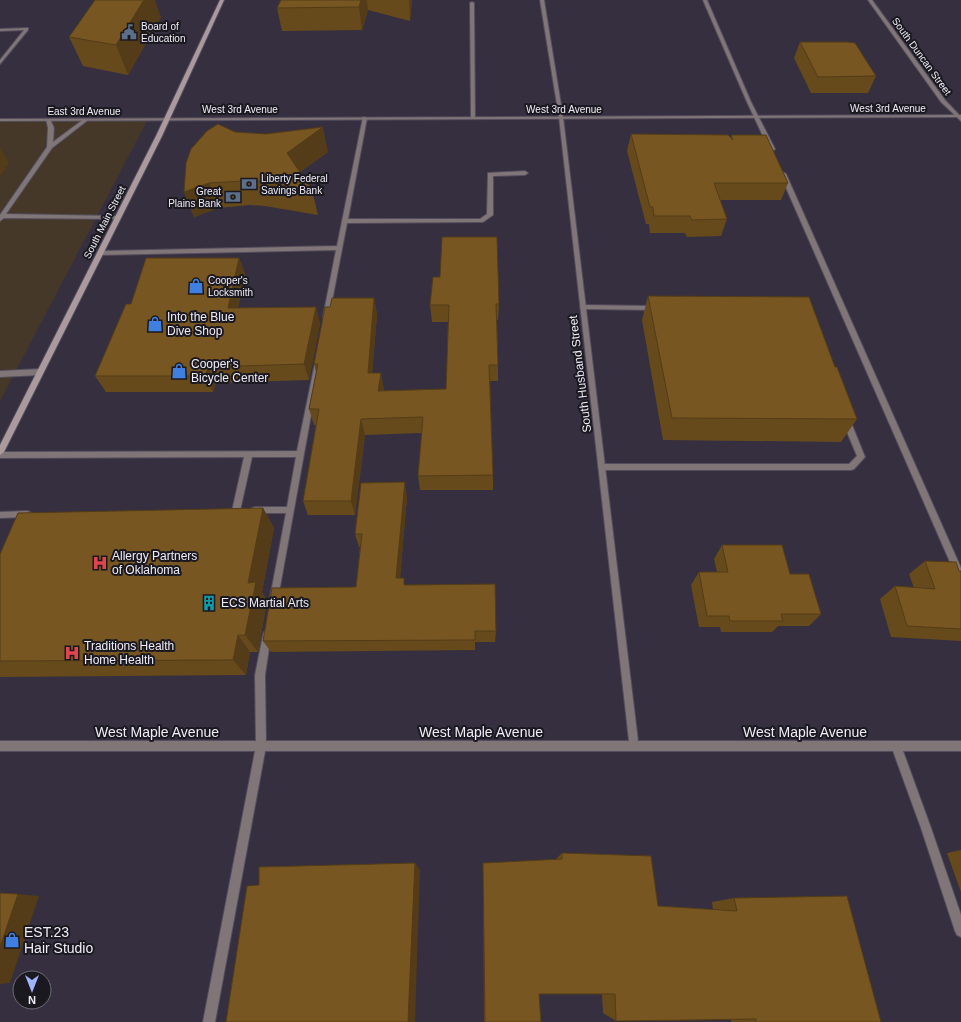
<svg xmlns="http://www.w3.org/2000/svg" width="961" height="1022" font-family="Helvetica,sans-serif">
	<rect width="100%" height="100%" fill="#352f40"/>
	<!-- commercial -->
	<path fill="#453829" d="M0,121h147l-147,280z"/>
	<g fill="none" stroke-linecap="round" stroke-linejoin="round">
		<!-- service casing -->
		<g stroke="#534d5d" stroke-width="2">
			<path id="service" d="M703,0h4l44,102 24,47 -1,1 -5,-1 -22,-47z
				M472,2l2,1 1,114 -2,1 -2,-1 -1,-114z
				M27,28h1v2l-28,34v-4l24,-30 -24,1v-2z
				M363,117l4,1 -19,101h132l7,-5 1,-41 37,-2 3,2 -3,2 -32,1v39l-10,7 -136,1 -18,94 -3,2 -3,-2 13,-67 -236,5 -3,-2 3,-2 237,-5z
				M46,119h4l4,9 -1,14 31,-23 4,1 -36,28 -46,66 111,2 3,2 -1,1 -115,-1 -4,3v-6l47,-68 1,-19z
				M783,172l3,2 175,394v14l-3,-1 -1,-3 -177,-404z
				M581,305l74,1 3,2 -3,2 -72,-1 -3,-2z
				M316,358h4l1,2 -43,238 -1,3 -3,1 -3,-1 -1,-3 16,-85h-31l-3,-1 -1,-2 1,-2 3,-1h32l9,-50h-44l-12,54 -1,2h-6l-1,-2 12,-54 -244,1v-6l297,-1z
				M40,369l3,3 -3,3 -40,2v-6z
				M846,417l4,3 15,37 -11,12 -3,1h-249l-4,-3 4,-3h247l8,-8 -15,-36z
				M27,511l3,1 1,2 -1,2 -3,1 -27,1v-6z
				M267,631l3,1 1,3 -6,40 1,71 -51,276h-12l53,-276 -1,-71 8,-40 1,-3z"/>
		</g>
		<!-- minor casing -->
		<g stroke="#534d5d" stroke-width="2">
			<path id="minor" d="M540,0h4l19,117 75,624h323v10h-58l28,77 30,87v22l-4,-2 -2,-4 -34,-103 -28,-77h-893v-10h629l-70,-624z
				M868,0h4l73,100 16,17v4l-20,-19z"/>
		</g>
		<!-- tertiary casing -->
		<g stroke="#534d5d" stroke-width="2">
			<path id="tertiary" d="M961,115v2l-961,4v-2z"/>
		</g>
		<!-- secondary casing -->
		<g stroke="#534d5d" stroke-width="2">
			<path id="secondary" d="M220,0h4l-62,136 -158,316 -4,3v-10l156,-309z"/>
		</g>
		<!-- service -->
		<use href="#service" fill="#807577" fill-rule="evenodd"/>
		<!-- minor -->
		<use href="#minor" fill="#807577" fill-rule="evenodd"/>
		<!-- tertiary -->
		<use href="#tertiary" fill="#807577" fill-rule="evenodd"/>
		<!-- secondary -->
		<use href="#secondary" fill="#ab9a9d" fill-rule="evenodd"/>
	</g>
	<!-- wall -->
	<path fill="#664a1c" d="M281,0h131l-2,21 -42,-11 -6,20 -80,1 -5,-23z
		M161,17l-33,58 -45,-9 -14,-29z
		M800,42l76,34 -8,17h-57l-17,-35z
		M235,132l93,20 -28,20 12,18 6,25 -53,-9 -15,-1 -32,3 -24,9 -10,-25z
		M631,134l100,3v-2l57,48 -7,17h-61l7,19 -6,17 -34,1 -2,-4h-35l-1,-9h-3l-19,-73z
		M239,258l6,16 -7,34 78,-1 4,17 -11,56 -93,3 -3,9h-107l-11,-16z
		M648,296l187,71 22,52 -16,23 -178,-2 -21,-120z
		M374,298l3,17 -5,58 12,16 -1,2 63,-2 2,-67h-16l-2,-17 69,-1 -1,16h-1l1,45v16h-8l3,94v15h-73l-2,-14 4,-43 -57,2 -10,80h-47l-5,-14 13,-76h-2l-5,-16 7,-37 -2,-8 16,-57z
		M407,497l-7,81 5,7 91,46 -1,11h-20v8l-204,2 -8,-11 93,-54 4,-40h-1l-4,-13z
		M263,508l11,20 -12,64 5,9 -9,51h-8l-4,23 -246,2v-123z
		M722,545l68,29 31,40 -12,12h-31l-6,6h-51l-1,-5h-21l-8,-42 8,-13h18l-3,-13z
		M925,561l34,10h2v70l-70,-4 -11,-38 15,-13 19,2 -5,-14z
		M961,850v42l-14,-39z
		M562,853l96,53 55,4 -1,-8 22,-4 147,124h-150v-2l-115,1 -13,-8 -1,-19h-63l2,28h-57l-1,-152 73,-11z"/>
	<!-- shaded-wall -->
	<path fill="#533c17" d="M144,0h11l6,17 -33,58 -12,-30z
		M361,0h6l1,10 -6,20 -3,-23z
		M409,0h3l-2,21z
		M323,127l5,25 -35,25 -6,-24z
		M0,148l9,15 -9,14z
		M209,183l9,25 -24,9 -10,-25z
		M239,258l6,16 -11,50 -6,-16z
		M374,298l3,17 -6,74 -3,-16z
		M316,307l4,17 -11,56 -5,-16z
		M208,367l8,16 -3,9 -8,-16z
		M381,373l3,16 -3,18 -3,-16z
		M361,419l4,16 -10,80 -4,-14z
		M405,482l2,15 -8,93 -3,-12z
		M263,508l11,20 -12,64 5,9 -9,51 -13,-17 3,-52z
		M238,635l12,17 -4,23 -13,-15z
		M415,863l5,7 -5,152h-7z
		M18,894l21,2 -29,87 -10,1v-37z"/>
	<!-- building -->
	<path fill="#775621" stroke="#533c17" d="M95,0h49l-28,45 -47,-8z
		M281,0h80l-2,7 -82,1z
		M800,42h47l8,1 21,33 -58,1z
		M218,124l17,8 31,2 57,-7 -36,26 25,37 -54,-9h-16l-33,2 -25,9 2,-29 5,-14 16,-18z
		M631,134l97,1 5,5 -2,-5h35l22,48h-74l13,36 -35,1 -2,-4h-36l-1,-9h-3z
		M442,237h55l2,67h-3l2,61h-9l4,110 -75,1 5,-59 -62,2 -10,82h-48l16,-92h-10l9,-45h-4l11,-57h5l2,-9h42l-6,75h13l-3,18 68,-2 3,-84h-19l3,-28h7z
		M146,258h93l-11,50 88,-1 -12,57 -96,3 -3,9h-110l31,-72h5z
		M648,296l161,1 26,70h2l20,52 -185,-1z
		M405,482l-9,96h8v7l91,-1 1,47h-21v9l-212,1 9,-53 84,-1 6,-53h-7l6,-51z
		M263,508l-15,75 8,-1 -11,53h-7l-5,25 -233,1v-107l18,-41z
		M722,545h60l8,29h19l12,40h-40l2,7h-53l-1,-5h-22l-8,-44h29z
		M925,561l31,1 3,9h2v58l-54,-3 -12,-40 40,3z
		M562,853l89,3 7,50 79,5 -3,-13 113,-2 34,126h-125v-3l-140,2 -1,-27h-76l2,28h-56l-2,-159 79,-4z
		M415,863l-7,159h-182l21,-136 12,-1v-18z
		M0,893l18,1 -18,53z"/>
	<!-- icons -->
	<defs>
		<g id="civic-bare" transform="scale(1.2)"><path d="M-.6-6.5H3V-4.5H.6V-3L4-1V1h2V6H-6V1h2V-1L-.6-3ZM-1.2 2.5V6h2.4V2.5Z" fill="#5c6f8a" stroke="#1b1920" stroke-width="2.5" paint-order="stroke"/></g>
		<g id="bank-bare" transform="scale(1.2)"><path d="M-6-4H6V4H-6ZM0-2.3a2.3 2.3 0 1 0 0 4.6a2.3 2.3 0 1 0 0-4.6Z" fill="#5c6f8a" stroke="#1b1920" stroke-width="2.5" paint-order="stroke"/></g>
		<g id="shop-bare" transform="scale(1.2)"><path d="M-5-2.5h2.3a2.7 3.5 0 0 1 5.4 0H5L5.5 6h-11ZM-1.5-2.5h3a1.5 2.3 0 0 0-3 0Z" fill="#3f7fe0" stroke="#1b1920" stroke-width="2.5" paint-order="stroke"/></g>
		<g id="hospital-bare" transform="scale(1.2)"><path d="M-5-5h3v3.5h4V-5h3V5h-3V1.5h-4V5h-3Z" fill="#e0444e" stroke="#1b1920" stroke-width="2.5" paint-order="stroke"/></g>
		<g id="building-bare" transform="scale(1.2)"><path d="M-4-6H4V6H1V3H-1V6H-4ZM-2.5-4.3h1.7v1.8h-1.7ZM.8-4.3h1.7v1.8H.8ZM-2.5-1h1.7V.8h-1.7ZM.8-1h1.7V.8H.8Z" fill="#0f9aa8" stroke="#1b1920" stroke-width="2.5" paint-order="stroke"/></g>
	</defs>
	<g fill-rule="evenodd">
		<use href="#civic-bare" x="129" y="32"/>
		<use href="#bank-bare" x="249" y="184"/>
		<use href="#bank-bare" x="233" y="197"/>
		<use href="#shop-bare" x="196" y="286"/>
		<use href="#shop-bare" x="155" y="324"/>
		<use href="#shop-bare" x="179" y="371"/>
		<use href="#hospital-bare" x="100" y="563"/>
		<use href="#building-bare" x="209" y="603"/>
		<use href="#hospital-bare" x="72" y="653"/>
		<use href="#shop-bare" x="12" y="940"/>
	</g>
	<g text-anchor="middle" stroke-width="4" stroke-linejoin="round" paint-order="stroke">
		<!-- far-poi labels -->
		<g font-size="10" fill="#f0ecf7" stroke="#1b1920" text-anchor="start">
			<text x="141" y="30">Board of<tspan x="141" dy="12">Education</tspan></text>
			<text x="261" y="182">Liberty Federal<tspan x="261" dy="12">Savings Bank</tspan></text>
			<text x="221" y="195" text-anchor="end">Great<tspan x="221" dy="12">Plains Bank</tspan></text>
			<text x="208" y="284">Cooper's<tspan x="208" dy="12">Locksmith</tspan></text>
		</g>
		<!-- far-street labels -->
		<g font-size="10" fill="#f0ecf7" stroke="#1b1920">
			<text transform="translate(922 56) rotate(54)" y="4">South Duncan Street</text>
			<text x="888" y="112">West 3rd Avenue</text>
			<text x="240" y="113">West 3rd Avenue</text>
			<text x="564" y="113">West 3rd Avenue</text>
			<text x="84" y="115">East 3rd Avenue</text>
			<text transform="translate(104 222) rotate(-63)" y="4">South Main Street</text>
		</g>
		<!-- poi labels -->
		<g font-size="12" fill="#f0ecf7" stroke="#1b1920" text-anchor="start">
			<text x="167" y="321">Into the Blue<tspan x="167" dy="14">Dive Shop</tspan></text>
			<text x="191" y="368">Cooper's<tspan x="191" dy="14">Bicycle Center</tspan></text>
			<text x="112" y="560">Allergy Partners<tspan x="112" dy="14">of Oklahoma</tspan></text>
			<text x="221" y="607">ECS Martial Arts</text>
			<text x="84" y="650">Traditions Health<tspan x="84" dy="14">Home Health</tspan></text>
		</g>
		<!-- street labels -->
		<g font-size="12" fill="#f0ecf7" stroke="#1b1920">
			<text transform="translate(580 374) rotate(-97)" y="4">South Husband Street</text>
		</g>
		<!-- near-street labels -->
		<g font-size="14" fill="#f0ecf7" stroke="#1b1920">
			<text x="157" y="737">West Maple Avenue</text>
			<text x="481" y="737">West Maple Avenue</text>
			<text x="805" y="737">West Maple Avenue</text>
		</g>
		<!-- near-poi labels -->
		<g font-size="14" fill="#f0ecf7" stroke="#1b1920" text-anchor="start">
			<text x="24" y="937">EST.23<tspan x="24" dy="16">Hair Studio</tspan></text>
		</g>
	</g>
	<!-- north arrow -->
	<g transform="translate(32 990) rotate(180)"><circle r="19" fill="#1b1920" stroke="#706d76"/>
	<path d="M0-3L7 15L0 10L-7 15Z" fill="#a0b3fd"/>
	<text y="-6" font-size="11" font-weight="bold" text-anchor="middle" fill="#f0ecf7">N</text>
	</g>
</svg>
